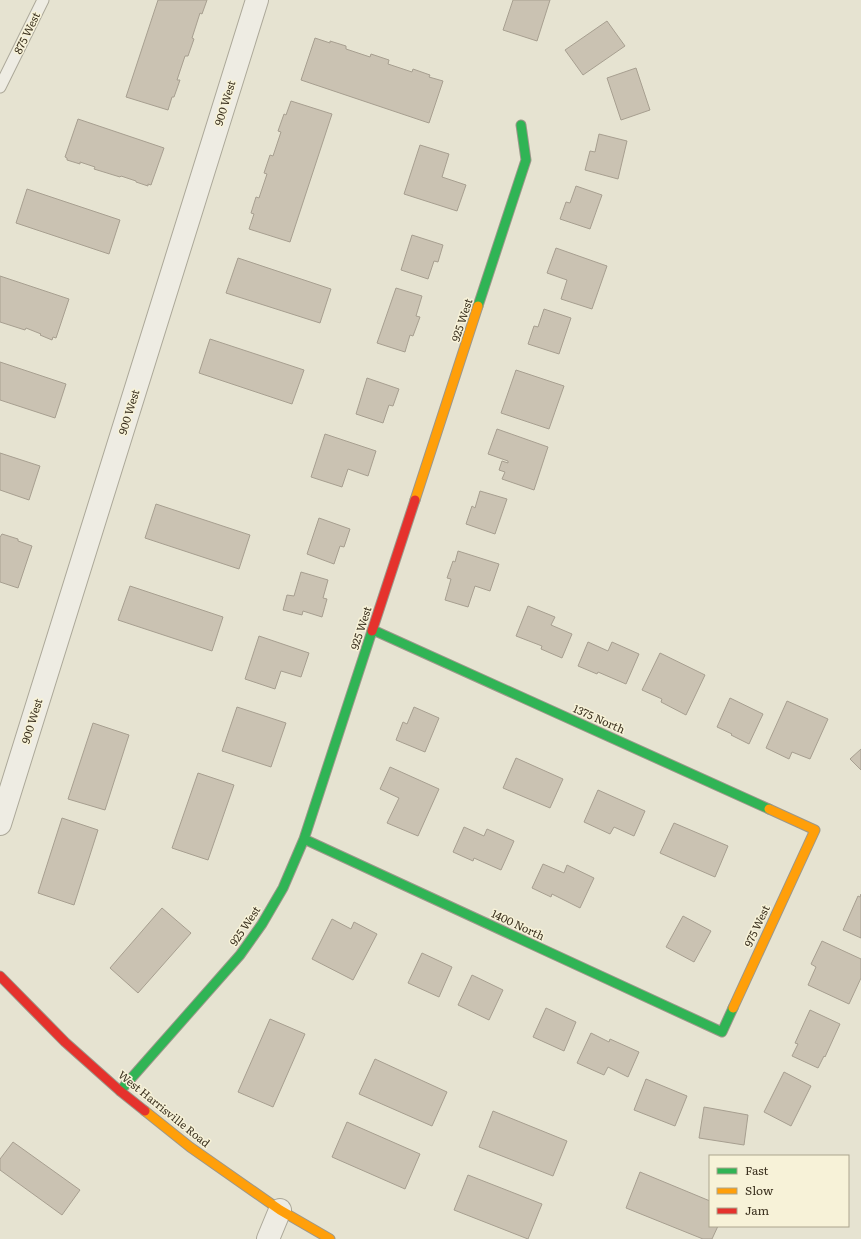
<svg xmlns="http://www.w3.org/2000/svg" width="861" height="1239" font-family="Literata,serif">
	<rect width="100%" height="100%" fill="#e6e3d1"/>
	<!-- building -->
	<path fill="#cac2b2" stroke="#a79f90" d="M158,0h49l-5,14 -2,-1 -8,25 2,1 -6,17h-3l-8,24h3l-6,17h-2l-4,13 -42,-13z
		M513,0h37l-13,41 -34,-11z
		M607,21l18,25 -42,29 -18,-25z
		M315,38l15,5v-2l16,5v3l24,8 1,-3 18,6 -1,4 24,8 1,-3 17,6 -1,2 14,4 -14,42 -128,-43z
		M636,68l14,42 -29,10 -14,-42z
		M291,101l41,13 -42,128 -41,-13 5,-15 -3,-1 5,-16 3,1 8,-24 -3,-1 6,-18 3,1 8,-24 -3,-1 6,-17 2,1z
		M78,119l86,29 -13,37 -3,-1v2l-12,-4v-1l-15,-5 -1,1 -26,-8 1,-2 -15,-5v2l-13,-4v-2l-2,-1z
		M599,134l28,7 -9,38 -33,-9 5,-19 5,1z
		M420,145l29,9 -7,23 24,8 -9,26 -53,-17z
		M576,186l26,9 -12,34 -30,-10 6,-17 4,1z
		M27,189l93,31 -11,34 -93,-31z
		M412,235l31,10 -5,17 -4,-1 -6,18 -27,-9z
		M556,248l51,18 -15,43 -31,-10 6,-19 -20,-7z
		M238,258l93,31 -11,34 -94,-30z
		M0,276l69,23 -13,39 -3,-1 -1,3 -12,-5 1,-1 -15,-6 -1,2 -25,-8z
		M396,288l26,8 -6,20 4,1 -7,19 -3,-1 -5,17 -28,-9z
		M544,309l27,9 -12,36 -31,-10 6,-18 4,1z
		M210,339l94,31 -12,34 -93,-31z
		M0,362l66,22 -11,34 -55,-18z
		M516,370l48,16 -15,43 -48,-16z
		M367,378l32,11 -6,17 -4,-1 -6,18 -27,-9z
		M497,429l51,18 -14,43 -32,-11 3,-7 -6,-2 3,-9 6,2v-2l-20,-7z
		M325,434l51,17 -8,25 -20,-7 -6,18 -31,-10z
		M0,453l40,13 -11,34 -29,-10z
		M480,491l27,8 -12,35 -29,-10 6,-18 3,2z
		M156,504l94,31 -11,34 -94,-31z
		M319,518l31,11 -6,18 -4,-1 -6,18 -27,-10z
		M2,534l16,5v2l14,5 -14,42 -18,-6v-45z
		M458,551l41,13 -9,27 -15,-5 -7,21 -23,-7 6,-21 -4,-1 6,-17 2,1z
		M301,572l27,8 -5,18 4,1 -5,18 -19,-6 -1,4 -19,-5 4,-15 7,1z
		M130,586l93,31 -11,34 -94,-31z
		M528,606l27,11 -4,8 21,9 -10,24 -21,-9 1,-3 -26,-10z
		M259,636l50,17 -8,24 -20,-6 -6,18 -30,-10z
		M588,642l20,9 4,-9 27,12 -13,30 -28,-12 -1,2 -19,-8z
		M660,653l45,22 -19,40 -25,-13 1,-3 -20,-9z
		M730,698l33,16 -14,30 -18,-9 1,-1 -15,-7z
		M787,701l41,18 -18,40 -18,-7 -3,7 -23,-11z
		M237,707l49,16 -15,44 -49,-16z
		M414,707l25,11 -14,34 -29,-12 7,-18 4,2z
		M93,723l36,12 -24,75 -37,-11z
		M861,749v21l-11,-11z
		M516,758l47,21 -13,29 -47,-20z
		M390,767l49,22 -21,47 -31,-13 12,-25 -19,-9z
		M198,773l36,12 -26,75 -36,-12z
		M598,790l47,21 -11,25 -20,-9 -4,7 -26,-12z
		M62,818l36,12 -24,75 -36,-12z
		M674,823l54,23 -13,31 -55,-24z
		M464,827l20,9 3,-7 27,12 -13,29 -27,-12 -1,3 -20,-9z
		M543,864l21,9 3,-8 27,13 -14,30 -28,-14 -1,3 -19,-9z
		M861,894v44l-18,-8 15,-34 2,1z
		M162,908l29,25 -53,60 -28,-25z
		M683,916l28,15 -17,31 -28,-15z
		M332,919l19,10 3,-7 23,12 -24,46 -41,-21z
		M822,941l39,18v19l-12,26 -41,-19 8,-18 -5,-3z
		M422,953l30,14 -13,30 -31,-14z
		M472,975l31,15 -14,30 -31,-15z
		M546,1008l30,14 -12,29 -31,-14z
		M810,1010l30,14 -15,33 -1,-1 -6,12 -26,-12 6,-12 -3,-1z
		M270,1019l35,15 -32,73 -35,-15z
		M591,1033l18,9 1,-3 29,13 -11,25 -20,-10 -4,8 -27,-12z
		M375,1059l72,33 -15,34 -73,-32z
		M784,1072l27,14 -20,40 -27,-14z
		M646,1079l41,17 -12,30 -41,-16z
		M704,1107l44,8 -4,30 -45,-7z
		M493,1111l74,30 -14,35 -74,-29z
		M347,1122l73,32 -15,35 -73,-32z
		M13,1142l67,48 -18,25 -62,-45v-11z
		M640,1172l70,29v25h8l-6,13h-9l-77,-31z
		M468,1175l74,29 -14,35 -74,-29z"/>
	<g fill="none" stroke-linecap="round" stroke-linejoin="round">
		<!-- lane casing -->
		<g stroke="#aca899" stroke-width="13">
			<path id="lane" d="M0,87l43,-87"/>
		</g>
		<!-- street casing -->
		<g stroke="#aca899" stroke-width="24">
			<path id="street" d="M0,824l257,-824
				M268,1239l12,-29"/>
		</g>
		<!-- fast casing -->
		<g stroke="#9c978a" stroke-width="11">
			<path id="fast" d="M478,306l48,-146 -5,-35
				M373,630l396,179
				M304,839l418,193 11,-24
				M120,1091l120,-136 22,-31 21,-36 21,-49 68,-208"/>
		</g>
		<!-- slow casing -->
		<g stroke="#9c978a" stroke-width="11">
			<path id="slow" d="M415,500l63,-194
				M733,1008l82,-178 -46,-21
				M145,1111l45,36 90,63 50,29"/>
		</g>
		<!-- jam casing -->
		<g stroke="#9c978a" stroke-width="11">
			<path id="jam" d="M372,631l43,-131
				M0,976l65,66 55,49 25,20"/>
		</g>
		<!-- lane -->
		<use href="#lane" stroke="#eeece3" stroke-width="11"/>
		<!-- street -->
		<use href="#street" stroke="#eeece3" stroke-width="22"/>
		<!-- fast -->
		<use href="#fast" stroke="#30b455" stroke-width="9"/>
		<!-- slow -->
		<use href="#slow" stroke="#ff9f0a" stroke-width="9"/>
		<!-- jam -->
		<use href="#jam" stroke="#e5322d" stroke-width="9"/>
	</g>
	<g text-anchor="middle" stroke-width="3" stroke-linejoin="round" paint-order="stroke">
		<!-- street labels -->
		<g font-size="11" fill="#3c3220" stroke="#f7f2d8">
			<text transform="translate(27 33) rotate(-64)" y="4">875 West</text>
			<text transform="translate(225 103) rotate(-73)" y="4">900 West</text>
			<text transform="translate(462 320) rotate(-72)" y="4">925 West</text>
			<text transform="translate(129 412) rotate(-73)" y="4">900 West</text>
			<text transform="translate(361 628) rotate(-72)" y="4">925 West</text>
			<text transform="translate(599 719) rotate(24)" y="4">1375 North</text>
			<text transform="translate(32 721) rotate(-73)" y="4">900 West</text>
			<text transform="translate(518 925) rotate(25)" y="4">1400 North</text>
			<text transform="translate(245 926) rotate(-56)" y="4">925 West</text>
			<text transform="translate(757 926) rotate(-65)" y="4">975 West</text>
			<text transform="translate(164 1109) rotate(39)" y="4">West Harrisville Road</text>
		</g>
	</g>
	<!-- legend -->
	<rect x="709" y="1155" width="140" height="72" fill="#f7f2d8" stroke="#aca58e"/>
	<rect x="717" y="1168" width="20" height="6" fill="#30b455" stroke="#aca58e"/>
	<text x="745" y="1175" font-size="12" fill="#3c3220">Fast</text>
	<rect x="717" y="1188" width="20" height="6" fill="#ff9f0a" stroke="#aca58e"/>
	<text x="745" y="1195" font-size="12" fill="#3c3220">Slow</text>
	<rect x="717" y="1208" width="20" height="6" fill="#e5322d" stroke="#aca58e"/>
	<text x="745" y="1215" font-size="12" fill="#3c3220">Jam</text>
</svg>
